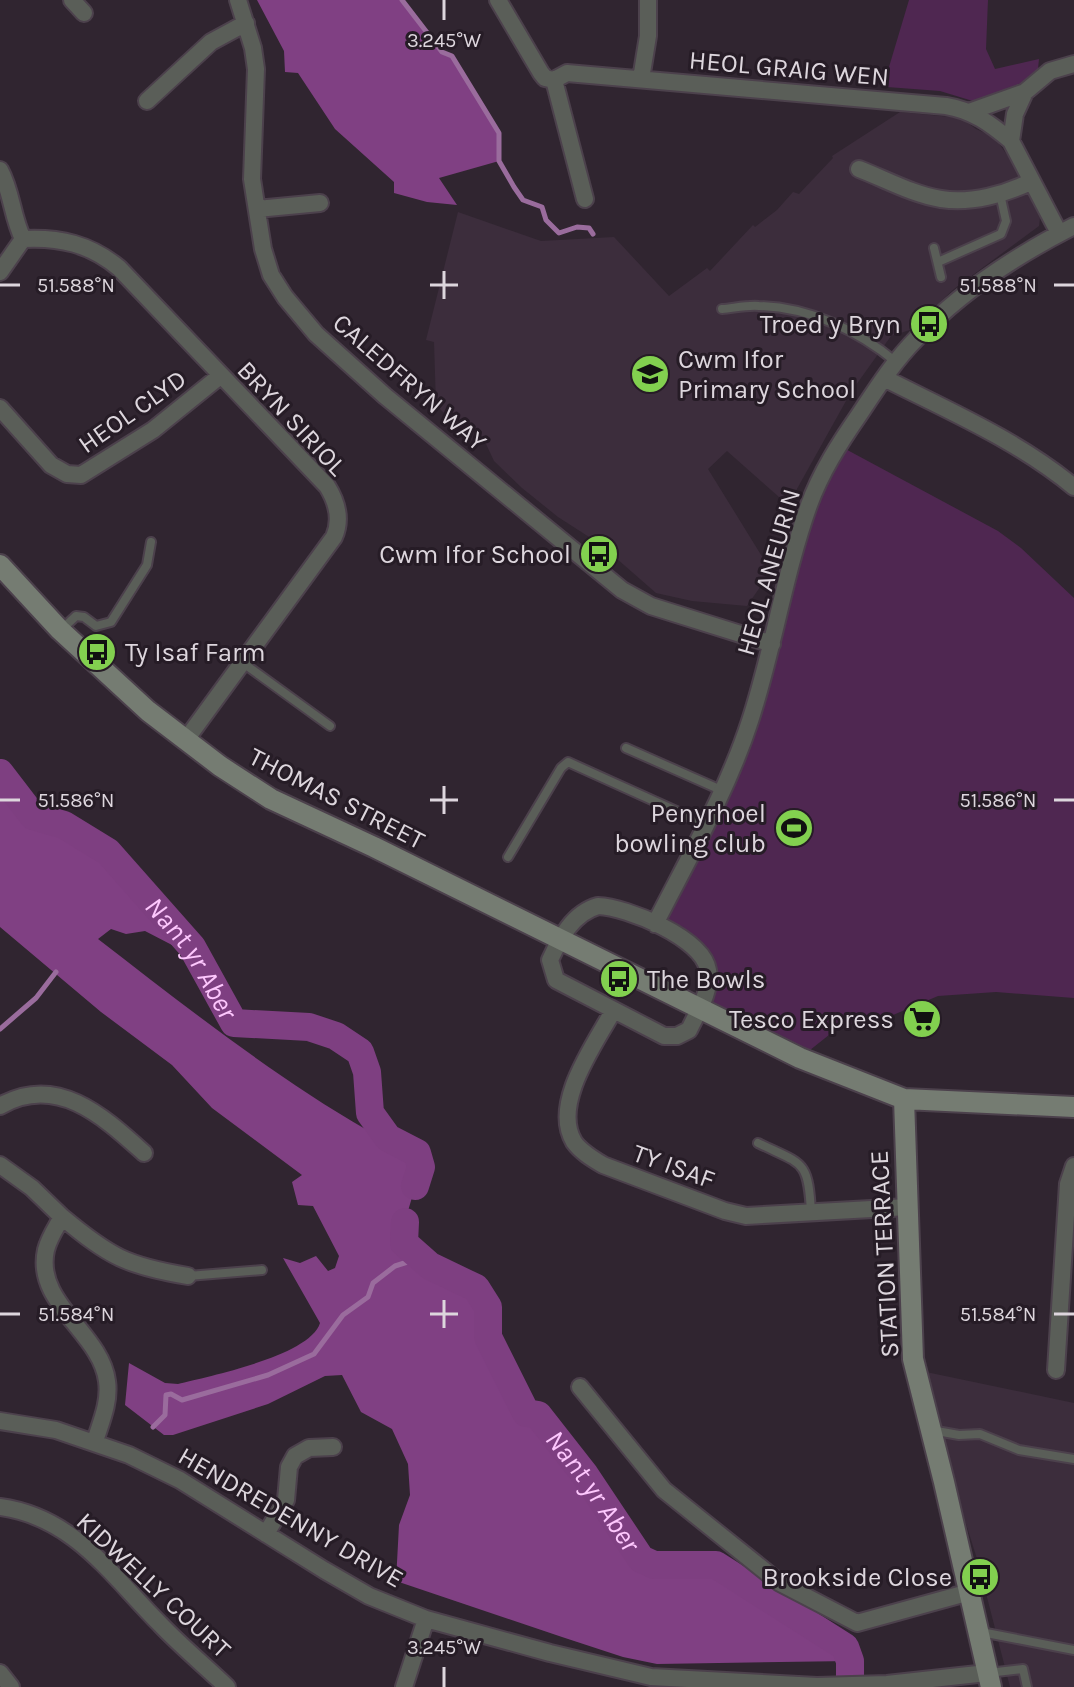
<svg xmlns="http://www.w3.org/2000/svg" width="1074" height="1687" font-family="Karla,sans-serif">
	<rect width="100%" height="100%" fill="#302530"/>
	<!-- built -->
	<path fill="#3c2d3c" d="M900,112l61,6 15,11 18,8 17,23 29,58 -1,8 -85,63 -44,41 -19,6 -40,56 -63,113 -61,-54 -19,18 63,102 -24,35 -55,-5 -36,-8 -56,-49 -42,-27 -36,-29 -28,-27 -8,-17 -32,-21 -18,-18 -2,-63 -8,-2 32,-128 83,29 73,-4 55,59 38,-28 3,3 43,-46 2,2 22,-17 16,-18 6,2 34,-36 -1,-2z
		M926,1372l148,31v284h-64l-32,-125 -27,-86z"/>
	<!-- green -->
	<path fill="#4f2751" d="M909,0h79l-2,49 9,20 44,-10 -1,10 -22,19 -40,14 -36,-11 -53,-4 2,-20z
		M838,445l160,86 23,17 53,50v400l-78,-6 -58,4 -45,19 -54,12 -39,31 -101,-50 9,-39 -53,-45 94,-200 59,-218z"/>
	<!-- forest -->
	<path fill="#804083" d="M257,0h145l40,52 10,4 47,77v28l-60,17 18,27 -30,-3 -33,-9v-11l-59,-53 -37,-56 -13,-1 -1,-21z
		M0,773l33,43 31,9 44,27 84,95 7,12 -54,-28 -19,3 -15,-5 -13,10c87,67 174,136 269,191 14,9 34,15 50,23l4,14 -16,54 -1,22 26,23 46,22 12,19v30l38,76 12,2 47,60 56,84 13,6h62l129,82 5,14 -193,3 -34,-7 -61,-20 -166,-56 3,-56 11,-30 -2,-31 -16,-35 -31,-17 -19,-37 -17,1 -57,28 -95,31h-9l-39,-30 4,-42 36,20 13,1c31,-8 132,-28 142,-61l-37,-65 17,5 16,-7 12,15 7,-3 4,-12 -26,-50 -15,-1 -6,-23 10,-7 -90,-67 -40,-43 -71,-53 -101,-85z"/>
	<g fill="none" stroke-linecap="round" stroke-linejoin="round">
		<!-- stream -->
		<path stroke="#9a6c9d" stroke-width="5" d="M402,0l40,52 10,4 47,77v28l15,26 9,13 19,7 4,13 13,13 18,-6 12,1 4,6
			M0,1029l36,-31 20,-26
			M153,1427l12,-12 1,-20 5,-1 11,6 86,-25 46,-21 29,-39 25,-18 5,-14 22,-17 25,-8"/>
		<!-- river -->
		<g stroke="#7e3f81" stroke-width="28">
			<path id="s1" d="M0,773l33,43 31,9 44,27 84,95 42,76 75,4 27,9 24,16 7,20 3,41 18,25 29,15 4,14 -6,19"/>
			<path id="s2" d="M405,1222l-1,21 26,23 46,22 12,19v30l38,76 12,2 47,60 56,84 13,6h62l129,82 5,14v26"/>
		</g>
		<!-- service casing -->
		<g stroke="#4c414c" stroke-width="12">
			<path id="service" d="M934,248l7,29
				M938,262l63,-28 5,-13 -6,-27
				M722,309c12,-1 25,-4 37,-3 50,1 100,25 137,56
				M61,630l15,-14 8,1 12,9 15,-4 36,-57 4,-23
				M243,663l87,63
				M626,748l95,42
				M508,857l53,-89 7,-6 137,62
				M758,1143c45,22 50,16 53,69
				M188,1276l74,-6
				M931,1430l28,5 21,-1 39,16 55,9
				M981,1632l93,18
				M988,1673l35,-4 4,18"/>
		</g>
		<!-- minor casing -->
		<g stroke="#4c414c" stroke-width="20">
			<path id="minor" d="M72,0l12,13
				M238,0l15,48 3,21 -4,110 11,70 8,26 14,22 31,37 69,62 237,194 29,16 121,38
				M498,0l43,73 4,5 9,2
				M641,79l7,-43v-36
				M554,80l13,-7 379,33c26,4 45,18 65,35
				M554,80l31,119
				M147,101l64,-59 35,-19
				M969,112l56,-20
				M859,169c26,10 55,26 82,30 30,5 65,-5 91,-18
				M0,170c12,22 12,47 23,69
				M257,209l63,-6
				M1059,233l-48,-92 4,-27 10,-22 25,-21 24,-7
				M23,239c37,-2 67,5 96,29l208,218c10,16 15,33 7,51l-149,204
				M0,272l23,-33
				M884,378c65,33 133,62 190,109
				M0,408l51,57 16,9 14,1 72,-45 67,-54
				M598,906c29,1 105,32 110,64 4,20 -11,43 -19,60l-12,6h-13l-108,-56 -6,-20c10,-22 23,-47 48,-54z
				M655,924c33,-65 72,-132 95,-203 23,-70 34,-146 59,-216 12,-33 30,-61 50,-90 18,-27 35,-54 58,-77 44,-47 100,-83 157,-112
				M613,1011c-18,33 -62,93 -39,131 7,10 19,17 29,23l122,46 21,5 162,-9
				M0,1106c57,-33 104,11 144,47
				M0,1165l32,23 30,29c-6,11 -13,21 -16,33 -12,53 55,83 61,131 3,21 -6,41 -12,60
				M62,1217c48,40 65,49 126,59
				M1056,1370l12,-186 6,-18
				M580,1387l84,103 116,93 77,40 113,-31
				M0,1421l56,9 73,25 51,25 144,90 45,26 57,23 124,34 101,24 166,9 70,-2 100,-11
				M0,1507c74,10 111,68 160,117 21,22 45,42 67,63
				M266,1534l20,-34 3,-33 6,-11 14,-8 24,-1
				M0,1673l11,14
				M404,1687l22,-68"/>
		</g>
		<!-- secondary casing -->
		<g stroke="#4c414c" stroke-width="24">
			<path id="secondary" d="M0,565l60,65 88,81 72,55 51,33 103,48 426,211 104,41 170,8
				M904,1099l9,260 31,123 47,205"/>
		</g>
		<!-- service -->
		<use href="#service" stroke="#5a5e58" stroke-width="8"/>
		<!-- minor -->
		<use href="#minor" stroke="#5a5e58" stroke-width="16"/>
		<!-- secondary -->
		<use href="#secondary" stroke="#757c72" stroke-width="20"/>
	</g>
	<!-- ticks -->
	<path fill="none" stroke="#ddd6dd" stroke-width="3" d="M444,0v20M444,271v28M0,285h20M430,285h28M1054,285h20M444,786v28M0,800h20M430,800h28M1054,800h20M444,1300v28M0,1314h20M430,1314h28M1054,1314h20M444,1667v20"/>
	<!-- icons -->
	<defs>
		<g id="bus-disc" transform="scale(2)"><circle r="9.5" fill="#82d04f" stroke="#261c26"/><path d="M-5-6H5V4H4V6H2V4H-2V6H-4V4H-5ZM-3.5-4V0h7V-4ZM-3.5 1.2v1.5H-2V1.2ZM2 1.2v1.5H3.5V1.2Z" fill="#111"/></g>
		<g id="school-disc" transform="scale(2)"><circle r="9.5" fill="#82d04f" stroke="#261c26"/><path d="M0-5L7-2L0 1L-7-2ZM-4 1L0 2.5L4 1V4Q0 6-4 4Z" fill="#111"/></g>
		<g id="stadium-disc" transform="scale(2)"><circle r="9.5" fill="#82d04f" stroke="#261c26"/><path d="M0-5a6.5 5 0 1 0 0 10a6.5 5 0 1 0 0-10ZM-3.5-1.8h7v3.6h-7Z" fill="#111"/></g>
		<g id="supermarket-disc" transform="scale(2)"><circle r="9.5" fill="#82d04f" stroke="#261c26"/><path d="M-6-5.5h2.5l.6 2H6L4.5 2H-2.5L-4.4-4H-6ZM-1.5 3.2a1.3 1.3 0 1 0 .1 0ZM3 3.2a1.3 1.3 0 1 0 .1 0Z" fill="#111"/></g>
	</defs>
	<g fill-rule="evenodd">
		<use href="#bus-disc" x="929" y="324"/>
		<use href="#school-disc" x="650" y="374"/>
		<use href="#bus-disc" x="599" y="554"/>
		<use href="#bus-disc" x="97" y="652"/>
		<use href="#stadium-disc" x="794" y="828"/>
		<use href="#bus-disc" x="619" y="979"/>
		<use href="#supermarket-disc" x="922" y="1019"/>
		<use href="#bus-disc" x="980" y="1577"/>
	</g>
	<g text-anchor="middle" stroke-width="6" stroke-linejoin="round" paint-order="stroke">
		<!-- street labels -->
		<g font-size="26" fill="#ddd6dd" stroke="#261c26">
			<text transform="translate(789 68) rotate(5)" y="9">HEOL GRAIG WEN</text>
			<text transform="translate(410 382) rotate(41)" y="9">CALEDFRYN WAY</text>
			<text transform="translate(132 411) rotate(-35)" y="9">HEOL CLYD</text>
			<text transform="translate(292 418) rotate(47)" y="9">BRYN SIRIOL</text>
			<text transform="translate(768 572) rotate(-74)" y="9">HEOL ANEURIN</text>
			<text transform="translate(337 798) rotate(27)" y="9">THOMAS STREET</text>
			<text transform="translate(674 1166) rotate(20)" y="9">TY ISAF</text>
			<text transform="translate(884 1254) rotate(-93)" y="9">STATION TERRACE</text>
			<text transform="translate(291 1517) rotate(30)" y="9">HENDREDENNY DRIVE</text>
			<text transform="translate(154 1585) rotate(43)" y="9">KIDWELLY COURT</text>
		</g>
		<!-- poi labels -->
		<g font-size="26" fill="#ddd6dd" stroke="#261c26" text-anchor="end">
			<text x="901" y="333">Troed y Bryn</text>
			<text x="678" y="368" text-anchor="start">Cwm Ifor<tspan x="678" dy="30">Primary School</tspan></text>
			<text x="571" y="563">Cwm Ifor School</text>
			<text x="125" y="661" text-anchor="start">Ty Isaf Farm</text>
			<text x="766" y="822">Penyrhoel<tspan x="766" dy="30">bowling club</tspan></text>
			<text x="647" y="988" text-anchor="start">The Bowls</text>
			<text x="894" y="1028">Tesco Express</text>
			<text x="952" y="1586">Brookside Close</text>
		</g>
		<!-- water labels -->
		<g font-size="28" font-style="italic" fill="#fdc7fd" stroke="#261c26">
			<text dy="10" stroke="none"><textPath href="#s1" startOffset="274">Nant yr Aber</textPath></text>
			<text dy="10" stroke="none"><textPath href="#s2" startOffset="350">Nant yr Aber</textPath></text>
		</g>
	</g>
	<g font-size="20" text-anchor="middle" fill="#ddd6dd" stroke="#261c26" stroke-width="6" stroke-linejoin="round" paint-order="stroke">
		<text x="444" y="47">3.245°W</text>
		<text x="76" y="292">51.588°N</text>
		<text x="998" y="292">51.588°N</text>
		<text x="76" y="807">51.586°N</text>
		<text x="998" y="807">51.586°N</text>
		<text x="76" y="1321">51.584°N</text>
		<text x="998" y="1321">51.584°N</text>
		<text x="444" y="1654">3.245°W</text>
	</g>
</svg>
